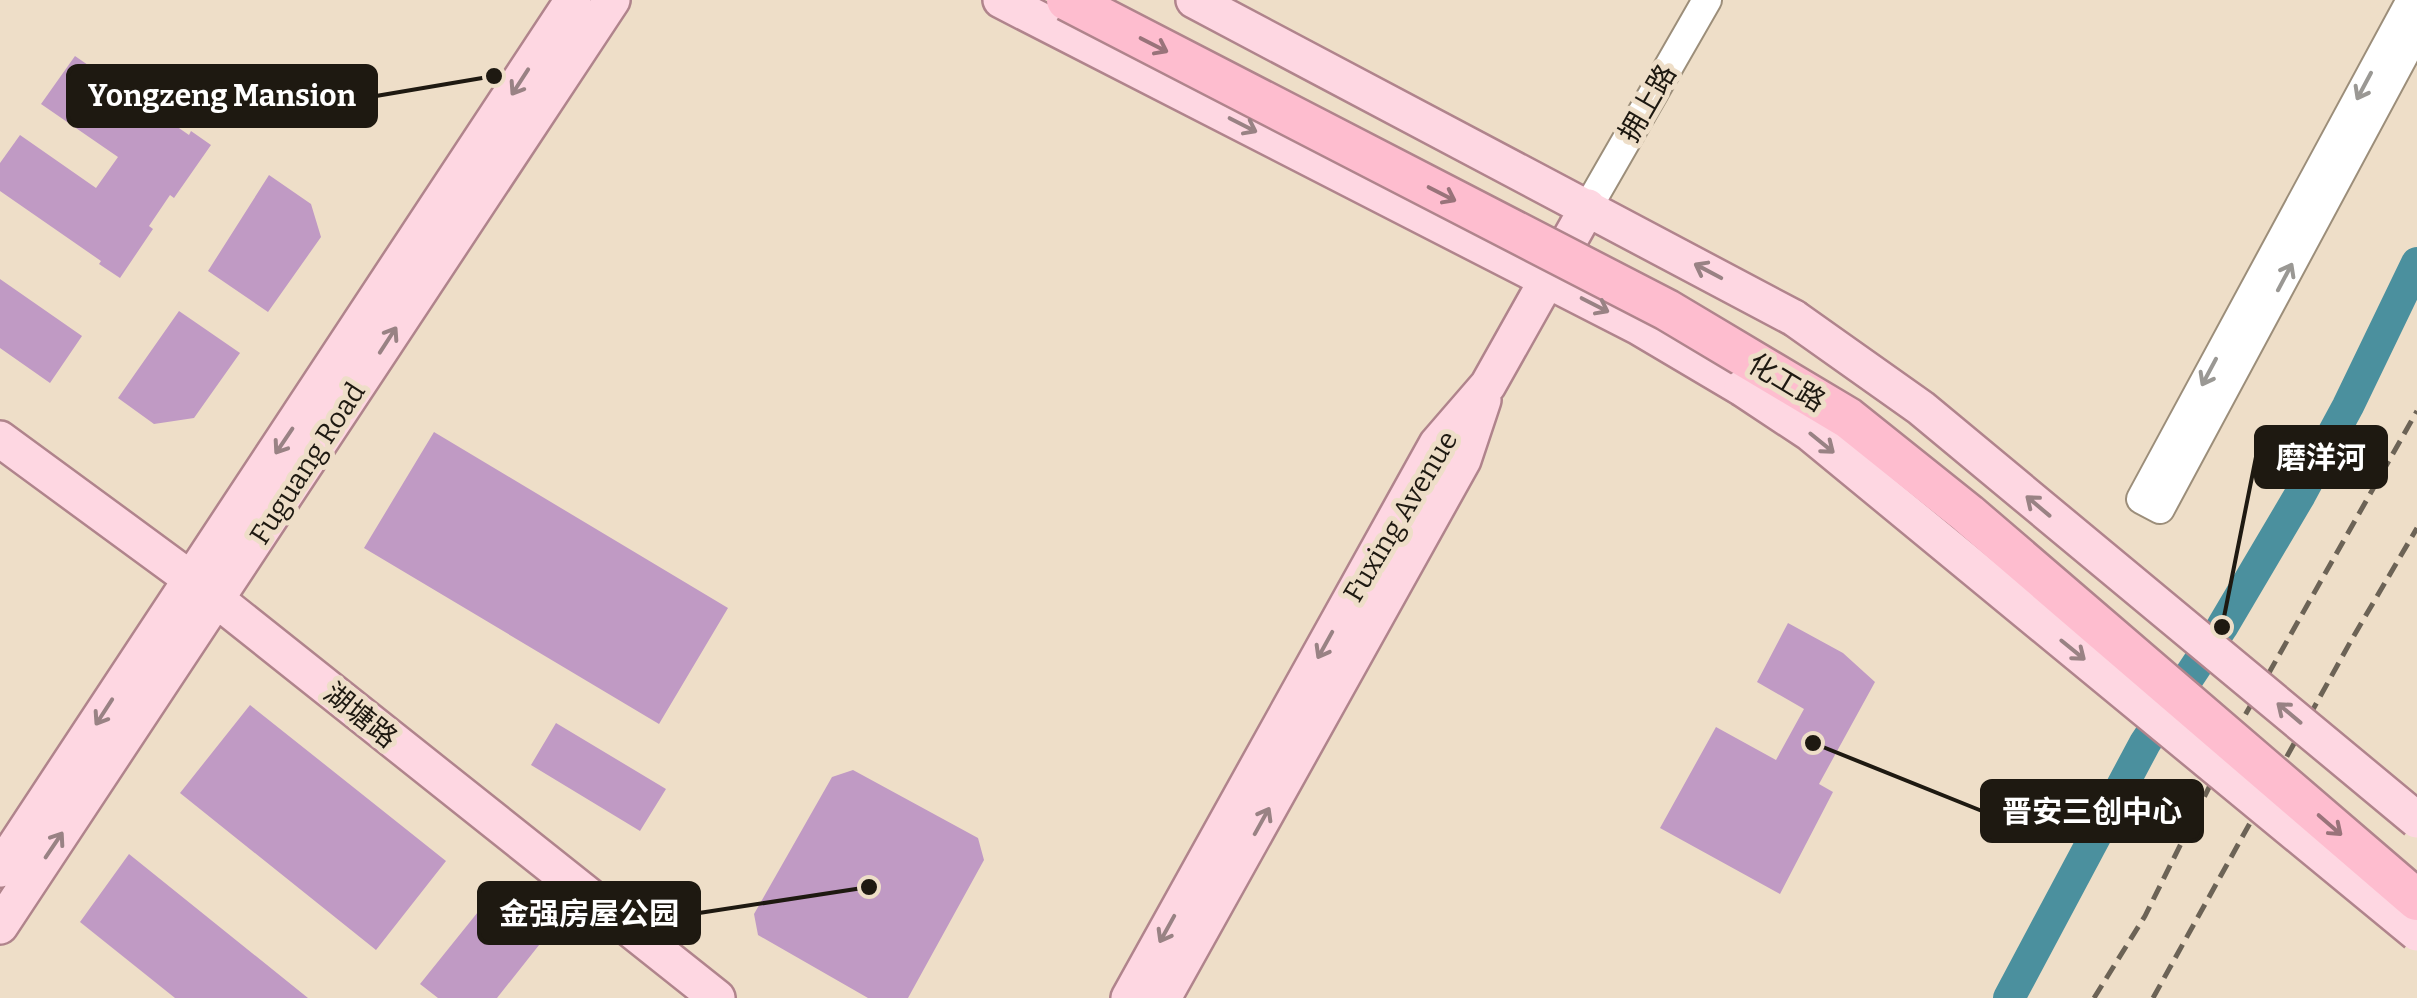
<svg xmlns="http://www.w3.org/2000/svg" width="2417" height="998" font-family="Bitter,'Noto Sans SC',serif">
	<rect width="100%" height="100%" fill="#eedec8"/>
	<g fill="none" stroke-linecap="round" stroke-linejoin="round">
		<!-- river -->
		<path stroke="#4b909e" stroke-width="32" d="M2009,998l136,-255 77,-116 78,-132 48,-89 69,-143"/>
	</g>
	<!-- building -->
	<path fill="#c09ac4" d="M75,56l114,79 2,-4 20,14 -37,53 -4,-3 -21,31 4,3 -33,49 -21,-14 2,-3 -101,-70v-28l20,-28 76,53 22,-31 -77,-53z
		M269,175l42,29 10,33 -53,75 -60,-41z
		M0,279l82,57 -32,47 -50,-35z
		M179,311l61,42 -46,65 -40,6 -36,-26z
		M434,432l294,176 -69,116 -295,-176z
		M1788,623l55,30 32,29 -56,102 14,8 -53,102 -120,-66 56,-101 60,33 28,-51 -47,-27z
		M250,705l196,156 -70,89 -196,-157z
		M556,723l110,66 -26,42 -109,-66z
		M853,770l125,68 6,22 -76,138h-40l-110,-63 -4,-21 78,-137z
		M129,854l179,144h-133l-95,-76z
		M490,897l53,43 -46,58h-59l-18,-14z"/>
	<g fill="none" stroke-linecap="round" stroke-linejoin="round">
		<!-- minor casing -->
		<g stroke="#9c8e7a" stroke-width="32">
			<path id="minor" d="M2411,0l-270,499 19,10 257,-478
				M1588,207l119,-207"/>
		</g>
		<!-- major casing -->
		<g stroke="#b0848c" stroke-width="40">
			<path id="major" d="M1001,0l638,327 103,61
				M1194,0l600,318
				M0,439l192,141 525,418
				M0,869l573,-869
				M0,926l612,-926
				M1129,998l308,-554 51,-59 100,-178
				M1163,998l300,-538 20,-60"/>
		</g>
		<!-- minor -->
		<use href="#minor" stroke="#fff" stroke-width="28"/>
		<!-- major -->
		<use href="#major" stroke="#fed7e2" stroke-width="35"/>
		<!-- rail -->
		<path stroke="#6c6356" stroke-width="5" stroke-dasharray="15 8" stroke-linecap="butt" d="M2094,998l51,-82 99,-199 173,-306
			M2153,998l199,-359 65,-111"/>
		<!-- major-bridge casing -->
		<g stroke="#b0848c" stroke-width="40" stroke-linecap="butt">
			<path id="major-bridge" d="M1794,318l127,90 496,412
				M1742,388l68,45 607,500"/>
		</g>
		<!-- highway-bridge casing -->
		<g stroke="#b0848c" stroke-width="45" stroke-linecap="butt">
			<path id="highway-bridge" d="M1067,0l600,310 181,108 120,96 449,386"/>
		</g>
		<!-- major-bridge -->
		<use href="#major-bridge" stroke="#fed7e2" stroke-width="35"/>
		<!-- highway-bridge -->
		<use href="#highway-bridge" stroke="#febdcf" stroke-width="40"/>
	</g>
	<!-- one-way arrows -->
	<defs><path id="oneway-shaft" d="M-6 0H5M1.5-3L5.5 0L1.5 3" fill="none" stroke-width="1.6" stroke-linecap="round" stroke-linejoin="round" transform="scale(2.5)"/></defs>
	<g stroke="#99737a">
		<use href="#oneway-shaft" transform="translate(1154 45) rotate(27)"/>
		<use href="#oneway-shaft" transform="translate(1442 194) rotate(27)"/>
		<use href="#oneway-shaft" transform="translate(2330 825) rotate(41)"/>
	</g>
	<g stroke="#998284">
		<use href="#oneway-shaft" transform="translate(520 82) rotate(123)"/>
		<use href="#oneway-shaft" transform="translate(1243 125) rotate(27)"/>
		<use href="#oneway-shaft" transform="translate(1708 271) rotate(-152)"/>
		<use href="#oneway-shaft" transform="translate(1595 305) rotate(27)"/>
		<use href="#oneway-shaft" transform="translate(388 340) rotate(-57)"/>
		<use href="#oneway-shaft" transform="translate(284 441) rotate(124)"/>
		<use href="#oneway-shaft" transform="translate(1822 443) rotate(39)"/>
		<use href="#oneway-shaft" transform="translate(2038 506) rotate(-140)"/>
		<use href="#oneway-shaft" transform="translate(1325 645) rotate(119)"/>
		<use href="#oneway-shaft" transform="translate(2073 650) rotate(39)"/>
		<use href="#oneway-shaft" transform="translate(104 712) rotate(123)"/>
		<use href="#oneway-shaft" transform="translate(2289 713) rotate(-140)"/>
		<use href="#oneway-shaft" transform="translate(1262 821) rotate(-61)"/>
		<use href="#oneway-shaft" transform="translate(54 845) rotate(-56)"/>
		<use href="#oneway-shaft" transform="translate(1167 929) rotate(119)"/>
	</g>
	<g stroke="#9a9894">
		<use href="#oneway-shaft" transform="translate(2364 86) rotate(118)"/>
		<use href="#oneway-shaft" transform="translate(2285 277) rotate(-62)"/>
		<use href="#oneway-shaft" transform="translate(2209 372) rotate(118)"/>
	</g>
	<g text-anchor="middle" stroke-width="10" stroke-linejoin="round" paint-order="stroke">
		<!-- street labels -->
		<g font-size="28" fill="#1e1911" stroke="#eedec8">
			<text transform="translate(1647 103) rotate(-60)" y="10">拥上路</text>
			<text transform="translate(1787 382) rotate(31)" y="10">化工路</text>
			<text transform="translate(307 463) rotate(-57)" y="10">Fuguang Road</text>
			<text transform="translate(1400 516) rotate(-59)" y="10">Fuxing Avenue</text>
			<text transform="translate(361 715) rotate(39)" y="10">湖塘路</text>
		</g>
	</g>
	<!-- callouts -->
	<path fill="none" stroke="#1e1911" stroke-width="4" d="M494 76L376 96M2222 627L2256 457M1813 743L1982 811M869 887L699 913"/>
	<g fill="#1e1911" stroke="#eedec8" stroke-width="4">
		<circle cx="494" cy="76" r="10"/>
		<circle cx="2222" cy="627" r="10"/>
		<circle cx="1813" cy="743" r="10"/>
		<circle cx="869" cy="887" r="10"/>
	</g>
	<g fill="#1e1911" stroke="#1e1911" stroke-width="4">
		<rect x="68" y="66" width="308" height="60" rx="10"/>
		<rect x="2256" y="427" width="130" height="60" rx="10"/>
		<rect x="1982" y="781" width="220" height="60" rx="10"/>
		<rect x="479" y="883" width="220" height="60" rx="10"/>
	</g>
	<g font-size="30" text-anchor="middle" font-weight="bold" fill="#fff">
		<text x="222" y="106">Yongzeng Mansion</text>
		<text x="2321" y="468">磨洋河</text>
		<text x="2092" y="822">晋安三创中心</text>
		<text x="589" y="924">金强房屋公园</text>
	</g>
</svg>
